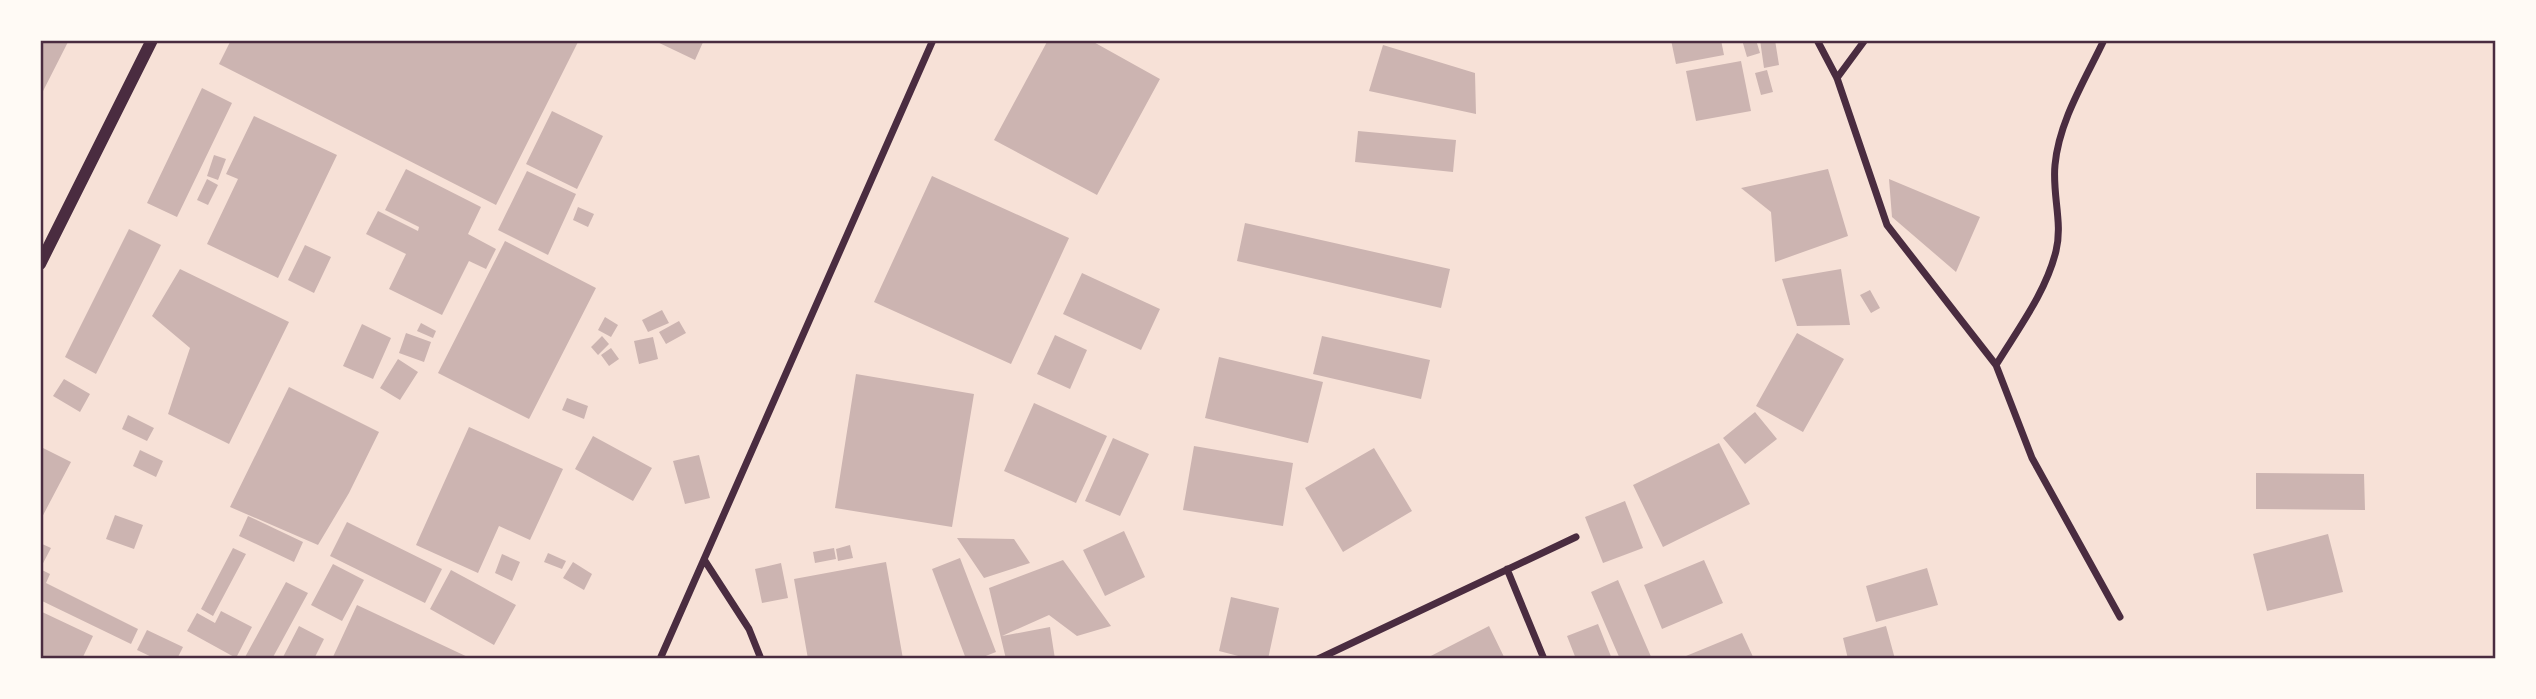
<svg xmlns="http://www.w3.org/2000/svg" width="2536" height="699" font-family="Cabin,sans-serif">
	<rect width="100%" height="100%" fill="#f7e1d7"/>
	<!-- building -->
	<path fill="#ccb4b1" d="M40,40h29l-29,57z
		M231,40h348l-83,165 -277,-141z
		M653,40h51l-9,20z
		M1048,40h42l70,39 -63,116 -103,-55z
		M1671,40h50l3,15 -48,9z
		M1742,40h14l4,13 -13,4z
		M1760,40h15l4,25 -15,3z
		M1383,45l92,28 1,41 -107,-23z
		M1741,61l10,50 -55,10 -10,-50z
		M1767,70l6,22 -12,3 -6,-22z
		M202,88l30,15 -55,114 -30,-14z
		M552,111l51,25 -26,53 -51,-25z
		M254,116l83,39 -59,123 -71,-34 31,-65 -12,-5z
		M1358,131l98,9 -3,32 -98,-10z
		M214,155l12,4 -8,21 -11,-4z
		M406,169l75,38 -13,27 28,15 -10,20 -17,-8 -27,54 -53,-26 17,-35 -40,-20 12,-23 40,20 1,-4 -34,-17z
		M1828,169l20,67 -73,26 -4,-50 -30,-24z
		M527,171l49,23 -28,61 -50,-25z
		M932,176l137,62 -58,126 -137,-62z
		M207,179l11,6 -10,20 -11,-5z
		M1889,179l91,38 -24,55 -64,-55z
		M578,207l16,7 -6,13 -15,-7z
		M1245,223l205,46 -9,39 -204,-47z
		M129,229l32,16 -65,129 -31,-17z
		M505,241l91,47 -67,131 -91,-46z
		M305,245l26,12 -17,36 -26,-13z
		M180,269l109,53 -60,122 -61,-30 22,-66 -38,-32z
		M1841,269l9,56 -53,1 -15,-47z
		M1082,273l78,36 -19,41 -78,-36z
		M1870,290l10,18 -9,5 -11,-18z
		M662,310l7,13 -21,9 -6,-12z
		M605,317l13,8 -7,12 -13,-7z
		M679,321l7,12 -20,11 -7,-12z
		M421,323l15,8 -3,7 -16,-7z
		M362,324l29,14 -18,41 -30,-13z
		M406,333l25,9 -7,20 -25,-9z
		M1797,333l47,26 -41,73 -47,-26z
		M1055,335l32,15 -17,39 -33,-15z
		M602,336l7,8 -11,11 -7,-8z
		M1322,336l108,24 -9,39 -108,-25z
		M653,337l5,22 -19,5 -5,-23z
		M611,348l8,11 -10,7 -8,-11z
		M1219,357l104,25 -15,61 -103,-25z
		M398,359l20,13 -18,28 -20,-12z
		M856,374l118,20 -22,133 -117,-19z
		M64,379l26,15 -10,18 -27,-16z
		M289,387l90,45 -30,61 -31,52 -88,-38z
		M567,398l21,8 -4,13 -22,-9z
		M1034,403l73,33 -31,67 -72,-32z
		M1755,412l22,27 -32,25 -22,-26z
		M128,415l26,13 -7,13 -25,-12z
		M469,427l94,42 -33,71 -31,-14 -21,47 -62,-28z
		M593,436l59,32 -19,33 -58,-32z
		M1113,438l36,16 -29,62 -35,-15z
		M1719,443l31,61 -87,43 -30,-62z
		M1194,446l99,17 -10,63 -100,-16z
		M43,448l28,14 -31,59v-69z
		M1374,448l38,63 -69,41 -38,-64z
		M140,450l23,11 -7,16 -23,-11z
		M699,455l11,43 -25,6 -12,-43z
		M2256,473l108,1 1,36 -109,-1z
		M1625,501l18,47 -40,15 -18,-46z
		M115,515l28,10 -9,24 -28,-10z
		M248,516l55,26 -9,20 -55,-26z
		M347,522l95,47 -17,34 -95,-47z
		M1124,531l21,46 -40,19 -22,-46z
		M2328,534l15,58 -76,19 -14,-57z
		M957,538l57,1 16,24 -46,15z
		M40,543l11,5 -11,21 10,5 -4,9 92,46 -7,15 -91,-44z
		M850,545l3,13 -15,3 -2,-12z
		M233,548l13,6 -33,62 -12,-7z
		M834,548l2,11 -21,4 -2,-11z
		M548,553l18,8 -4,8 -18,-7z
		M502,554l18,8 -8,19 -17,-8z
		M960,558l36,94 -18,7h-12l-34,-90z
		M1063,560l48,66 -34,10 -28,-21 -47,21 48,-9 5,32h-49l-17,-71z
		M1704,560l19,43 -61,26 -18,-44z
		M573,562l19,12 -8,16 -21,-12z
		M886,562l17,97h-95l-14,-80z
		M781,563l7,35 -26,5 -7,-34z
		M333,564l31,16 -22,41 -31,-16z
		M1927,568l11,37 -62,17 -10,-36z
		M451,570l65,35 -22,40 -64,-36z
		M1618,580l34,79h-32l-29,-67z
		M286,582l22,11 -36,66h-28z
		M1231,597l48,11 -11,51h-18l-31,-8z
		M357,605l115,54h-140z
		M40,611l53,25 -11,23h-42z
		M221,611l31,16 -16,31 -49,-27 10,-18 18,10z
		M1598,624l14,35h-36l-9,-23z
		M299,626l25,13 -10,20h-32z
		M1489,626l16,33h-80z
		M1886,626l9,33h-47l-5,-21z
		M147,630l36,17 -6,12h-21l-19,-9z
		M1742,633l12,26h-67l-1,-3z"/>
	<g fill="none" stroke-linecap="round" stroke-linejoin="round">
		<!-- minor -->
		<path stroke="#4a2c40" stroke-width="7" d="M1817,40l20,38 50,147 109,140 36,93 88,159
			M1837,78l28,-38
			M1996,365c22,-36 50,-73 60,-114 7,-28 -4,-57 -1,-86 4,-44 30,-85 49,-125
			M705,561l44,68 12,30
			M1507,569l37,90
			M660,659l273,-619
			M1318,659l258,-122"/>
		<!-- tertiary -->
		<path stroke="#4a2c40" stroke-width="12" d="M40,264l112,-224"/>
	</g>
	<!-- border -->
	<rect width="2536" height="699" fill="none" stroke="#fffaf5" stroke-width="84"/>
	<rect x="42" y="42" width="2452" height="615" fill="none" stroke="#4a2c40" stroke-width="2.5"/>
</svg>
